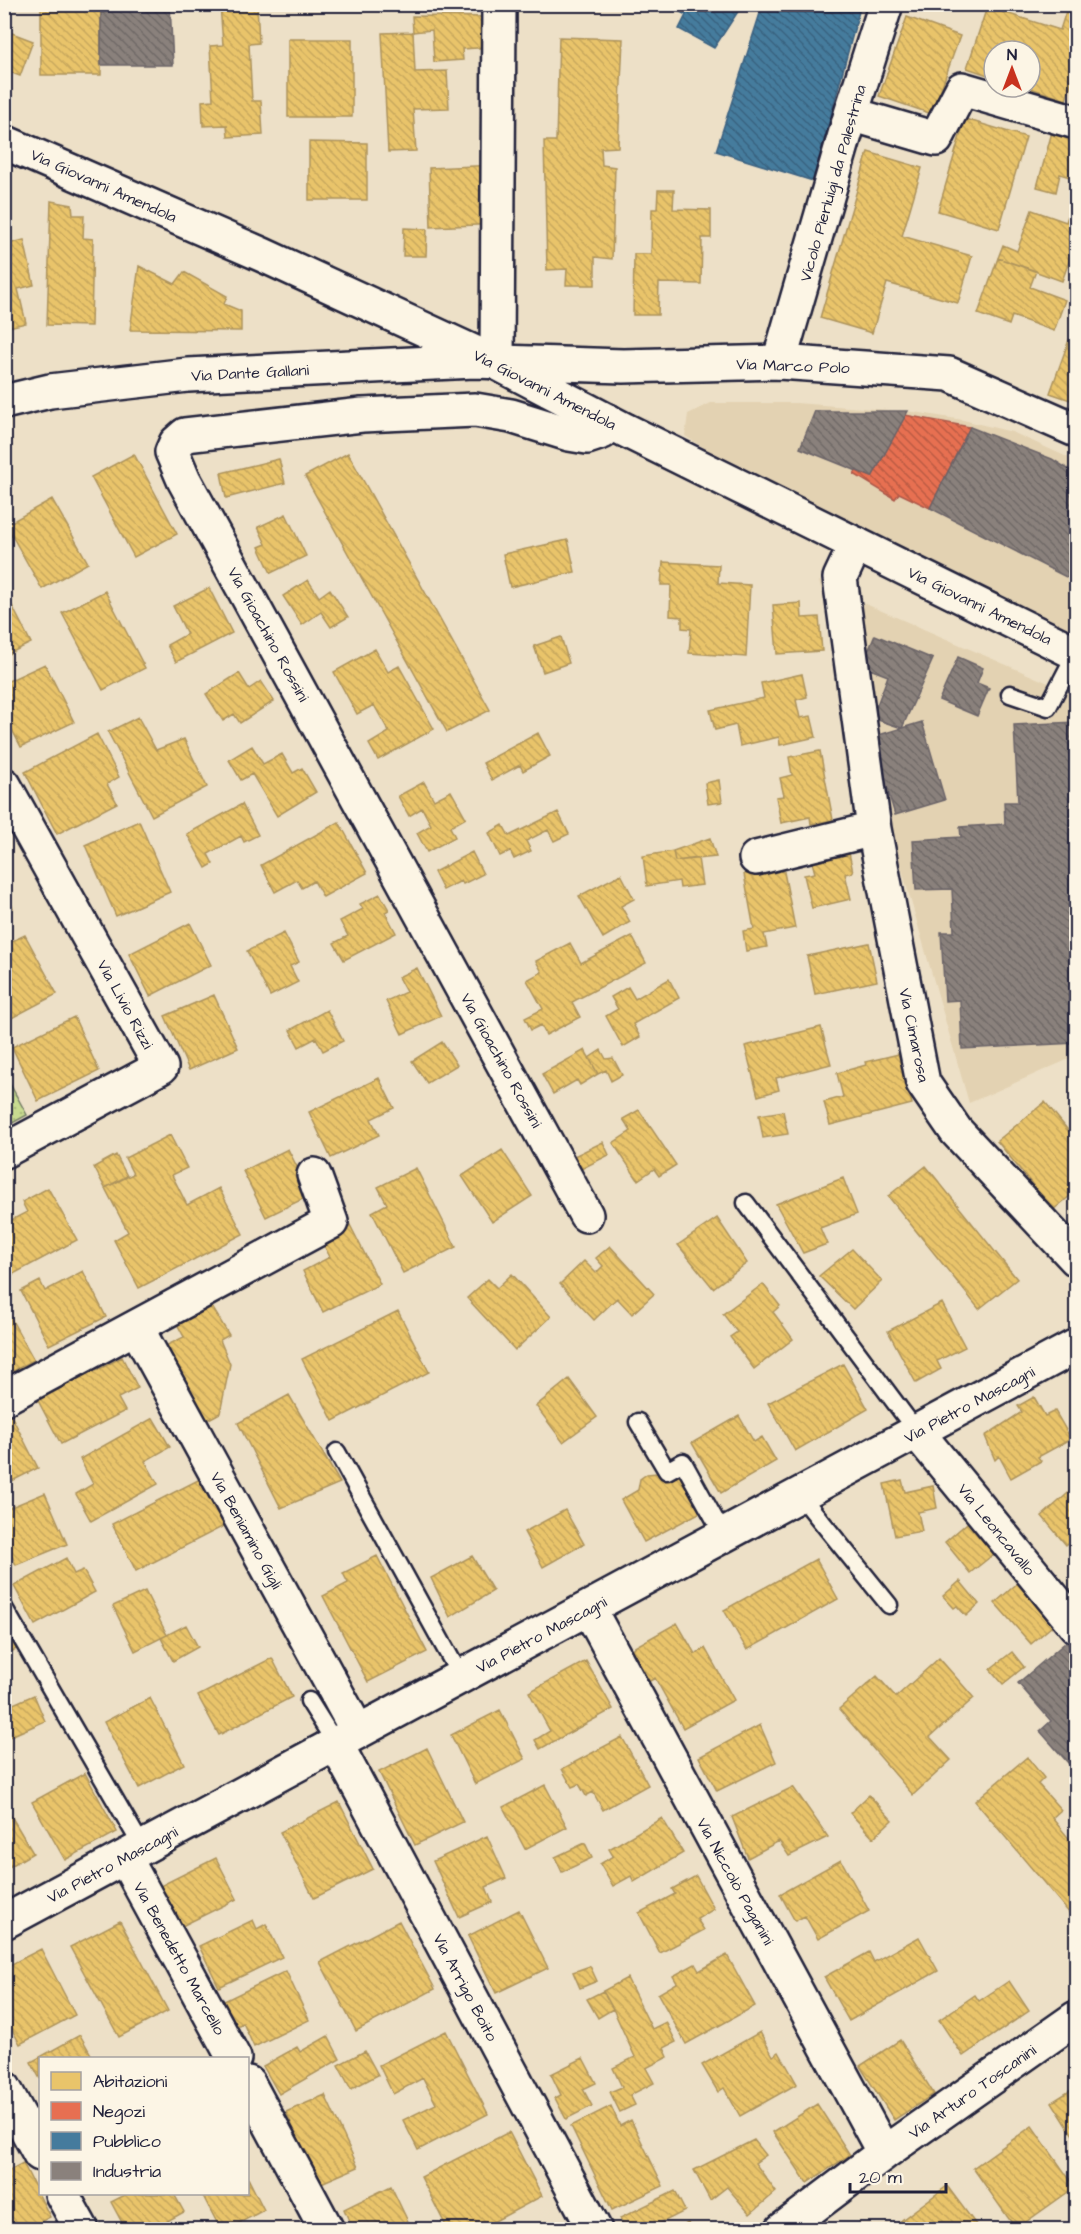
<svg xmlns="http://www.w3.org/2000/svg" width="1081" height="2234" font-family="'Architects Daughter',sans-serif">
	<defs>
		<pattern id="grass-dots" width="8" height="8" patternUnits="userSpaceOnUse" patternTransform="scale(1.5)"><rect width="8" height="8" fill="#c8db90"/><path d="M2 2h.1M6 6h.1" fill="none" stroke="#acbc7d" stroke-width="1.8" stroke-linecap="round"/></pattern>
		<pattern id="homes-back-hatch" width="6" height="6" patternUnits="userSpaceOnUse" patternTransform="scale(1.5)"><rect width="6" height="6" fill="#e9c46a"/><path d="M-1 5l2 2M0 0l6 6M5-1l2 2" fill="none" stroke="#c8a85d"/></pattern>
		<pattern id="shops-back-hatch" width="6" height="6" patternUnits="userSpaceOnUse" patternTransform="scale(1.5)"><rect width="6" height="6" fill="#e76f51"/><path d="M-1 5l2 2M0 0l6 6M5-1l2 2" fill="none" stroke="#bb5b44"/></pattern>
		<pattern id="public-back-hatch" width="6" height="6" patternUnits="userSpaceOnUse" patternTransform="scale(1.5)"><rect width="6" height="6" fill="#457b9d"/><path d="M-1 5l2 2M0 0l6 6M5-1l2 2" fill="none" stroke="#396481"/></pattern>
		<pattern id="industry-back-hatch" width="6" height="6" patternUnits="userSpaceOnUse" patternTransform="scale(1.5)"><rect width="6" height="6" fill="#8a817c"/><path d="M-1 5l2 2M0 0l6 6M5-1l2 2" fill="none" stroke="#706967"/></pattern>
	</defs>
	<rect width="100%" height="100%" fill="#ede0c7"/>
	<filter id="ink" filterUnits="userSpaceOnUse"><feTurbulence type="fractalNoise" baseFrequency=".0167" numOctaves="2"/><feDisplacementMap in="SourceGraphic" scale="12" xChannelSelector="R" yChannelSelector="G"/><feConvolveMatrix kernelMatrix="1 2 1 2 8 2 1 2 1" color-interpolation-filters="sRGB"/></filter>
	<g filter="url(#ink)">
		<!-- built -->
		<path fill="#e3d2b2" d="M711,403h85l118,9 49,8 49,12 64,29v172l-184,-80 -95,-47 -112,-70 3,-22z
			M819,581l49,24 208,90v361l-107,47z"/>
		<!-- grass -->
		<path fill="url(#grass-dots)" stroke="#757e66" stroke-width="1.5" d="M4,1073l23,42 -22,12h-1z"/>
		<!-- homes -->
		<path fill="url(#homes-back-hatch)" stroke="#ad935c" stroke-width="1.5" d="M4,4h8l-8,18z
			M41,4h60v71h-60z
			M220,4h37l2,39 -10,1 3,57h9l2,34 -35,2 -1,-12 -24,1 -1,-25 11,-1 -3,-54 13,-1z
			M987,7l73,23 7,-22 9,3v56l-10,33 -39,-13h3v-36h-36v26l-27,-9z
			M412,16l76,1 4,30 -30,2 1,11 -29,2 -2,-32 -19,2z
			M907,17l53,19 -28,78 -53,-18z
			M4,30l29,11 -13,35 -16,-6z
			M413,32l2,40 32,-1 2,37 -36,1 3,42 -28,1 -6,-119z
			M559,37l64,2 -5,108 -17,1 1,17 13,2 -3,92 -17,-2v28h-29l1,-16 -20,1 -3,-129h12z
			M288,39h64v78h-64z
			M965,119l61,18 -27,92 -61,-18z
			M1052,132l24,6v27l-3,13 -13,-4 -4,18 -19,-5z
			M309,142l58,1v57h-58z
			M868,152l54,16 -20,68 70,20 -14,47 -71,-20 -15,50 -52,-15z
			M498,165l2,59 -69,3 -2,-59z
			M658,190h16l-1,19 38,1v28h-9l-1,46 -42,-1 -1,32h-25l1,-61h17l1,-45h5z
			M51,201l21,4 1,10h11l-1,23 10,1 -2,87 -44,-1z
			M1071,207l5,2v49l-5,-2 -9,25 -64,-23 5,-13 14,6 15,-41 34,12z
			M404,228l23,1 -1,27h-23z
			M24,240l10,45 -16,4 8,34 -22,5v-83z
			M998,258l38,13 -6,16 35,13 -11,31 -42,-15 -3,9 -31,-11z
			M139,266l36,18 9,-12 43,24 -3,8 17,7v20l-111,-1z
			M1069,340l7,3v59l-26,-9z
			M348,453l142,257 -43,22 -142,-256z
			M134,454l43,80 -43,23 -43,-80z
			M279,459l6,24 -59,15 -5,-25z
			M52,499l36,64 -46,26 -36,-64z
			M286,514l20,42 -35,17 -12,-26 7,-3 -8,-17z
			M568,540l7,32 -65,15 -7,-33z
			M663,562l56,3 -1,18 32,2 -4,72 -57,-4 2,-24 -9,-1v-11l-12,-1 1,-31h-10z
			M308,580l11,17 11,-8 18,28 -17,10 -10,-15 -19,13 -19,-29z
			M209,588l23,45 -56,29 -9,-17 20,-11 -14,-28z
			M4,590l27,53 -27,13z
			M105,591l40,77 -42,22 -41,-77z
			M801,603l1,15 17,-1 3,34 -45,3 -4,-49z
			M561,637l8,26 -26,9 -9,-26z
			M375,649l13,23 11,-6 35,63 -56,31 -9,-16 20,-12 -15,-27 -17,9 -23,-42z
			M45,664l29,58 -53,25 -17,-33v-31z
			M239,673l10,16 12,-8 13,20 -34,22 -6,-9 -11,7 -17,-27z
			M802,674l5,23 -11,3 4,18 11,-2 5,21 -36,8 -1,-8 -39,9 -4,-21 -21,5 -5,-20 54,-12 -3,-15z
			M138,717l18,33 28,-11 23,48 -55,29 -44,-84z
			M538,733l12,23 -27,15 -3,-6 -28,15 -9,-17z
			M97,734l22,43 -12,7 10,19 -60,31 -32,-62z
			M252,746l11,18 19,-10 11,19 9,-5 14,24 -39,24 -25,-42 -11,6 -12,-20z
			M820,751l13,69 -22,4 -1,-7 -29,6 -5,-26 8,-1 -4,-18 12,-3 -3,-18z
			M719,780l3,22 -14,2 -3,-21z
			M424,782l10,18 17,-9 15,27 -16,9 5,10 -28,15 -10,-19 14,-8 -9,-17 -13,8 -11,-20z
			M242,804l16,31 -14,7 -3,-6 -33,18 5,10 -7,4 -19,-34z
			M558,812l11,22 -15,7 -6,-11 -22,11 5,10 -17,8 -4,-8 -10,5 -11,-23 14,-8 6,11z
			M139,821l31,71 -54,24 -31,-71z
			M339,822l28,51 -44,24 -9,-16 -12,7 -5,-8 -22,12 -14,-27z
			M710,838l6,19 -41,4 -2,-10z
			M673,851l2,10 23,-3 4,27 -22,3 -1,-7 -32,5 -4,-30z
			M472,852l11,22 -20,10 -2,-3 -18,9 -9,-18z
			M849,853l4,19 -8,2 6,25 -39,9 -8,-33 11,-2 -3,-11z
			M783,867l12,61 -31,6 3,13 -21,4 -3,-20 11,-2 -10,-55z
			M621,874l13,25 -13,7 9,16 -27,16 -24,-42z
			M4,890l9,18 -9,5z
			M380,894l9,16 -4,2 11,21 -52,27 -10,-17 14,-7 -8,-15 23,-12 -3,-5z
			M190,923l21,42 -61,31 -21,-42z
			M284,933l15,29 -9,4 8,16 -28,14 -23,-45z
			M25,935l32,59 -53,28v-77z
			M632,936l14,27 -74,39 8,15 -34,18 -5,-10 -10,5 -6,-12 18,-9 -16,-29 15,-8 -6,-11 34,-18 11,20z
			M869,943l8,38 -62,13 -8,-38z
			M417,968l24,48 -39,18 -16,-33 20,-9 -8,-15z
			M669,979l10,19 -46,26 7,13 -17,10 -17,-31 12,-7 -7,-12 17,-10 7,12z
			M214,995l24,53 -49,22 -24,-54z
			M327,1010l16,31 -20,10 -7,-13 -17,9 -9,-17z
			M74,1017l25,54 -61,30 -26,-54z
			M821,1027l10,37 -55,14 3,12 -21,6 -13,-50z
			M442,1042l15,23 -30,18 -15,-22z
			M585,1050l13,24 -18,11 -3,-5 -24,14 -11,-20z
			M601,1050l5,9 7,-1 9,17 -11,6 -5,-11 -8,4 -9,-16z
			M899,1054l13,50 -82,21 -6,-23 19,-5 -6,-24 29,-8 -1,-3z
			M379,1078l15,30 -23,11 8,16 -48,23 -22,-46z
			M1045,1102l31,38v51l-23,19 -56,-69z
			M639,1110l37,55 -17,11 -5,-7 -16,11 -25,-37 18,-12 -8,-12z
			M783,1111l5,23 -25,4 -4,-23z
			M170,1135l17,33 -15,7 15,30 32,-17 24,46 -104,54 -25,-48 14,-8 -23,-44 28,-14 -8,-16z
			M603,1142l6,13 -30,15 -7,-13z
			M288,1149l23,46 -45,22 -23,-46z
			M502,1150l30,46 -40,26 -30,-46z
			M116,1155l11,21 -22,12 -11,-21z
			M926,1166l91,113 -38,30 -91,-113z
			M416,1168l40,79 -53,26 -31,-61 15,-8 -9,-17z
			M843,1178l14,36 -37,14 7,16 -24,9 -27,-49z
			M48,1188l29,52 -73,39v-55l23,-12 -5,-10z
			M717,1218l30,45 -34,25 -35,-43z
			M349,1223l31,61 -57,28 -20,-41 27,-14 -10,-19z
			M610,1246l44,48 -22,20 -15,-16 -23,22 -34,-36 24,-23 12,12 7,-7 -7,-8z
			M852,1249l30,32 -29,28 -34,-33z
			M83,1271l23,46 -57,28 -28,-54 19,-10 5,10z
			M512,1274l39,43 -36,33 -48,-52 21,-19 9,9z
			M763,1284l17,22 -7,6 20,27 -39,30 -24,-32 7,-5 -14,-18z
			M209,1302l20,33 -9,5 10,24 -10,49 -13,7 -30,-38 -16,-34 23,-11 -9,-17z
			M942,1303l23,44 -28,14 4,8 -25,14 -28,-52z
			M4,1306l30,54 -30,16z
			M398,1311l31,61 -96,49 -31,-62z
			M122,1357l16,31 -20,10 7,13 -64,33 -27,-51 56,-29 4,8z
			M843,1364l25,45 -73,42 -27,-48z
			M569,1379l28,38 -34,25 -27,-36z
			M289,1395l51,88 -59,25 -43,-85z
			M1034,1397l11,19 10,-5 16,28 -33,18 3,4 -30,17 -12,-22 -4,4 -10,-24 37,-24 -4,-6z
			M11,1415l27,53 -34,17v-66z
			M739,1416l15,26 8,-5 14,24 -55,32 -29,-50z
			M153,1418l17,29 -25,14 13,23 -67,37 -15,-27 17,-10 -13,-25z
			M681,1468l22,43 -59,31 -23,-42 17,-10 2,-11 7,-5 10,-1 8,5z
			M202,1478l24,47 -90,46 -24,-47z
			M1076,1479v58l-10,8 -24,-29 33,-29 -3,-4z
			M902,1480l3,12 28,-6 4,22 -19,4 4,19 -27,5 -11,-52z
			M45,1493l22,51 -51,21 -12,-27v-28z
			M565,1510l19,34 -41,23 -19,-35z
			M973,1518l26,32 -29,23 -25,-31z
			M377,1556l50,96 -59,30 -45,-86 25,-13 -5,-10z
			M472,1556l21,35 -43,26 -19,-39z
			M66,1558l8,16 9,-4 12,22 -60,33 -21,-39z
			M816,1559l22,40 -91,51 -23,-40z
			M1021,1580l37,41 -27,23 -36,-41z
			M960,1581l19,23 -13,12 -9,-10 -3,2 -11,-12z
			M145,1591l22,44 -32,16 -22,-45z
			M677,1623l18,31 10,-6 29,52 -51,28 -28,-50 -12,7 -19,-32z
			M186,1625l12,22 -25,14 -12,-23z
			M4,1628l12,21 -12,7z
			M1012,1652l12,15 -21,17 -13,-15z
			M272,1658l20,39 -73,38 -21,-39z
			M939,1658l35,40 -44,39 21,23 -38,35 -74,-86 38,-33 19,21z
			M586,1661l27,48 -73,40 -5,-9 15,-9 -21,-39z
			M34,1695l11,26 -41,18v-31z
			M150,1698l34,66 -45,24 -35,-66z
			M500,1710l25,49 -50,25 -24,-49z
			M760,1725l16,37 -59,29 -18,-34z
			M622,1737l26,48 -45,25 -10,-18 -7,4 -7,-12 -7,3 -10,-18z
			M427,1748l36,74 -48,23 -36,-73z
			M1027,1757l17,21 -6,6 23,26 -9,8 24,29v74l-101,-120z
			M85,1773l32,59 -52,28 -33,-58z
			M545,1785l22,42 -42,22 -22,-42z
			M793,1787l35,50 -39,19 -10,-15 -31,17 -16,-41z
			M869,1795l23,25 -19,18 -23,-25z
			M339,1802l34,67 -59,29 -34,-66z
			M4,1804l29,49 -29,17z
			M662,1818l21,35 -49,29 -3,-6 -18,10 -13,-22 13,-8 -4,-7z
			M487,1836l19,42 -20,9 6,15 -33,15 -26,-56z
			M585,1843l7,15 -30,14 -7,-15z
			M216,1858l21,41 -57,28 -20,-41z
			M841,1860l28,51 -51,28 -13,-23 -10,5 -15,-27z
			M696,1876l18,33 -17,10 7,11 -44,23 -21,-40 36,-19 -3,-5z
			M519,1910l29,58 -52,25 -28,-57z
			M253,1920l4,9 9,-5 16,33 -63,30 -20,-41z
			M120,1921l48,90 -49,26 -49,-90z
			M399,1921l36,68 -79,42 -36,-69z
			M919,1937l19,34 -89,50 -25,-44 45,-25 5,10z
			M41,1949l34,66 -55,29 -16,-29v-47z
			M727,1955l28,51 -69,38 -28,-50 19,-11 -4,-7 22,-12 4,7z
			M590,1966l7,15 -17,7 -7,-16z
			M286,1971l23,49 -55,27 -11,-24 -6,3 -13,-25z
			M627,1978l25,51 14,-7 10,20 -12,6 4,9 -22,11 8,15 -24,12 5,10 -15,7 -10,-20 12,-5 -9,-19 22,-11 -22,-48 -10,-18z
			M1009,1981l20,30 -66,45 -24,-36 36,-25 4,6z
			M603,1991l10,18 -15,9 -11,-19z
			M446,2031l42,83 -70,36 -15,-30 33,-16 -13,-26 -30,16 -14,-29z
			M760,2032l13,24 6,-4 18,32 -57,32 -16,-28 -6,4 -16,-27z
			M80,2035l13,23h-53v21l-9,-17z
			M328,2036l12,23 -61,35 -16,-28 34,-19 3,5z
			M900,2040l34,54 -40,26 -34,-54z
			M365,2051l13,24 -27,14 -13,-24z
			M583,2058l13,25 -13,6 9,17 -26,13 -11,-21 6,-3 -10,-21z
			M1076,2087v53l-24,-38z
			M325,2095l33,72 -39,17 -33,-72z
			M817,2104l33,51 -43,28 -34,-51z
			M611,2106l9,20 11,-6 32,66 -51,24 -41,-84z
			M1032,2126l43,61 -59,42 -43,-61z
			M4,2129l9,17 -9,4z
			M509,2132l33,64 -64,34h-30l-27,-53z
			M754,2140l12,15 -11,8 21,29 -26,22 -23,-27 -17,13 -16,-30z
			M23,2163l27,54 -25,13h-21v-57z
			M248,2178l16,32 -38,20h-5l-19,-36h46z
			M391,2186l21,44h-59l-9,-21z
			M947,2186l33,44h-83l-3,-4z
			M675,2191l10,20 -38,19h-21l-6,-12z
			M127,2194h47l10,18 -33,18h-25l-15,-28z
			M551,2222l4,8h-20z
			M688,2223l3,7h-17z"/>
		<!-- shops -->
		<path fill="url(#shops-back-hatch)" stroke="#ac584a" stroke-width="1.5" d="M905,415l65,12 -40,81 -31,-15 -4,6 -41,-25 2,-3 16,6z"/>
		<!-- public -->
		<path fill="url(#public-back-hatch)" stroke="#3a6080" stroke-width="1.5" d="M670,4h73l-29,44 -35,-19 7,-14 -17,-9z
			M763,4h98l-48,177 -97,-30z"/>
		<!-- industry -->
		<path fill="url(#industry-back-hatch)" stroke="#6b6468" stroke-width="1.5" d="M101,4h69l3,61h-72z
			M815,411h93l-36,66 -72,-29z
			M970,427l82,32 24,15v108l-146,-74z
			M875,635l58,24 -31,69 -30,-10 16,-42 -26,-10z
			M958,657l25,11 -6,15 12,5 -12,28 -38,-16z
			M922,722l23,78 -50,15 -23,-78z
			M1076,722v321l-114,6 -2,-49 -15,1 -4,-69h13l-2,-43 -36,1 -3,-50 48,-3 -1,-10 45,-3 -1,-22h14l-4,-77z
			M1066,1642l10,12v118l-36,-41 11,-10 -33,-38z"/>
		<g fill="none" stroke-linecap="round" stroke-linejoin="round">
			<!-- lane casing -->
			<g stroke="#22223b" stroke-width="21">
				<path id="lane" d="M1010,694l38,13 28,-54
					M746,1203l171,229
					M638,1422l29,49 16,-9 41,74
					M337,1452l124,225
					M800,1495l89,110
					M4,1608l139,240
					M309,1701l27,43"/>
			</g>
			<!-- street casing -->
			<g stroke="#22223b" stroke-width="38">
				<path id="street" d="M851,114l85,25 26,-50 114,33
					M779,362l72,-248 35,-110
					M497,363l2,-359
					M856,544l-16,34 34,251 49,254 33,48 120,128
					M4,785l157,282 -157,84
					M756,858l118,-29
					M586,1215l-402,-735 -12,-28 4,-9 9,-8 177,-20 113,-5 36,6 58,18 18,3 15,-5 6,-11
					M136,1327l222,405
					M4,1398l327,-176 -17,-47
					M917,1432l159,194
					M589,1609l295,544
					M336,1744l259,486
					M125,1858l109,200
					M4,1922l1072,-576
					M248,2083l79,147
					M4,2088l36,66
					M62,2194l20,36
					M782,2230l102,-77 192,-135"/>
			</g>
			<!-- secondary casing -->
			<g stroke="#22223b" stroke-width="38">
				<path id="secondary" d="M4,142l259,113 234,108 128,67 451,223
					M4,402l46,-11 138,-16 286,-14 149,5 156,-4 170,12 127,56"/>
			</g>
			<!-- lane -->
			<use href="#lane" stroke="#fcf5e5" stroke-width="16"/>
			<!-- street -->
			<use href="#street" stroke="#fcf5e5" stroke-width="33"/>
			<!-- secondary -->
			<use href="#secondary" stroke="#fcf5e5" stroke-width="33"/>
		</g>
	</g>
	<g text-anchor="middle" stroke-width="6" stroke-linejoin="round" paint-order="stroke">
		<!-- street labels -->
		<g font-size="16" fill="#22223b" stroke="#fcf5e5">
			<text transform="translate(832 183) rotate(-74)" y="6">Vicolo Pierluigi da Palestrina</text>
			<text transform="translate(104 185) rotate(24)" y="6">Via Giovanni Amendola</text>
			<text transform="translate(793 365) rotate(2)" y="6">Via Marco Polo</text>
			<text transform="translate(250 372) rotate(-3)" y="6">Via Dante Gallani</text>
			<text transform="translate(545 389) rotate(27)" y="6">Via Giovanni Amendola</text>
			<text transform="translate(980 605) rotate(26)" y="6">Via Giovanni Amendola</text>
			<text transform="translate(269 634) rotate(61)" y="6">Via Gioachino Rossini</text>
			<text transform="translate(126 1004) rotate(61)" y="6">Via Livio Rizzi</text>
			<text transform="translate(915 1035) rotate(78)" y="6">Via Cimarosa</text>
			<text transform="translate(502 1060) rotate(61)" y="6">Via Gioachino Rossini</text>
			<text transform="translate(969 1404) rotate(-28)" y="6">Via Pietro Mascagni</text>
			<text transform="translate(997 1529) rotate(51)" y="6">Via Leoncavallo</text>
			<text transform="translate(247 1530) rotate(61)" y="6">Via Beniamino Gigli</text>
			<text transform="translate(541 1634) rotate(-28)" y="6">Via Pietro Mascagni</text>
			<text transform="translate(112 1864) rotate(-28)" y="6">Via Pietro Mascagni</text>
			<text transform="translate(736 1881) rotate(61)" y="6">Via Niccolò Paganini</text>
			<text transform="translate(180 1958) rotate(61)" y="6">Via Benedetto Marcello</text>
			<text transform="translate(466 1987) rotate(62)" y="6">Via Arrigo Boito</text>
			<text transform="translate(972 2091) rotate(-35)" y="6">Via Arturo Toscanini</text>
		</g>
	</g>
	<!-- margin -->
	<rect width="1081" height="2234" fill="none" stroke="#fcf5e5" stroke-width="24"/>
	<rect x="12" y="12" width="1057" height="2210" fill="none" stroke="#22223b" stroke-width="2" filter="url(#ink)"/>
	<!-- legend -->
	<rect x="39" y="2057" width="210" height="138" fill="#fcf5e5" stroke="#a5a1a1" stroke-width="1.5"/>
	<rect x="51" y="2072" width="30" height="18" fill="#e9c46a" stroke="#a5a1a1" stroke-width="1.5"/>
	<text x="93" y="2087" font-size="18" fill="#22223b">Abitazioni</text>
	<rect x="51" y="2102" width="30" height="18" fill="#e76f51" stroke="#a5a1a1" stroke-width="1.5"/>
	<text x="93" y="2117" font-size="18" fill="#22223b">Negozi</text>
	<rect x="51" y="2132" width="30" height="18" fill="#457b9d" stroke="#a5a1a1" stroke-width="1.5"/>
	<text x="93" y="2147" font-size="18" fill="#22223b">Pubblico</text>
	<rect x="51" y="2162" width="30" height="18" fill="#8a817c" stroke="#a5a1a1" stroke-width="1.5"/>
	<text x="93" y="2177" font-size="18" fill="#22223b">Industria</text>
	<!-- north arrow -->
	<g transform="translate(1012 69)"><circle r="28" fill="#fcf5e5" stroke="#a5a1a1" stroke-width="1.5"/>
	<path d="M0-4.5L10 22L0 15L-10 22Z" fill="#c8321e"/>
	<text y="-9" font-size="16" font-weight="bold" text-anchor="middle" fill="#22223b">N</text>
	</g>
	<!-- scale -->
	<path d="M850 2183v9h96v-9" fill="none" stroke="#22223b" stroke-width="3"/>
	<text x="859" y="2183" font-size="18" fill="#22223b" stroke="#fcf5e5" stroke-width="4.5" paint-order="stroke">20 m</text>
</svg>
